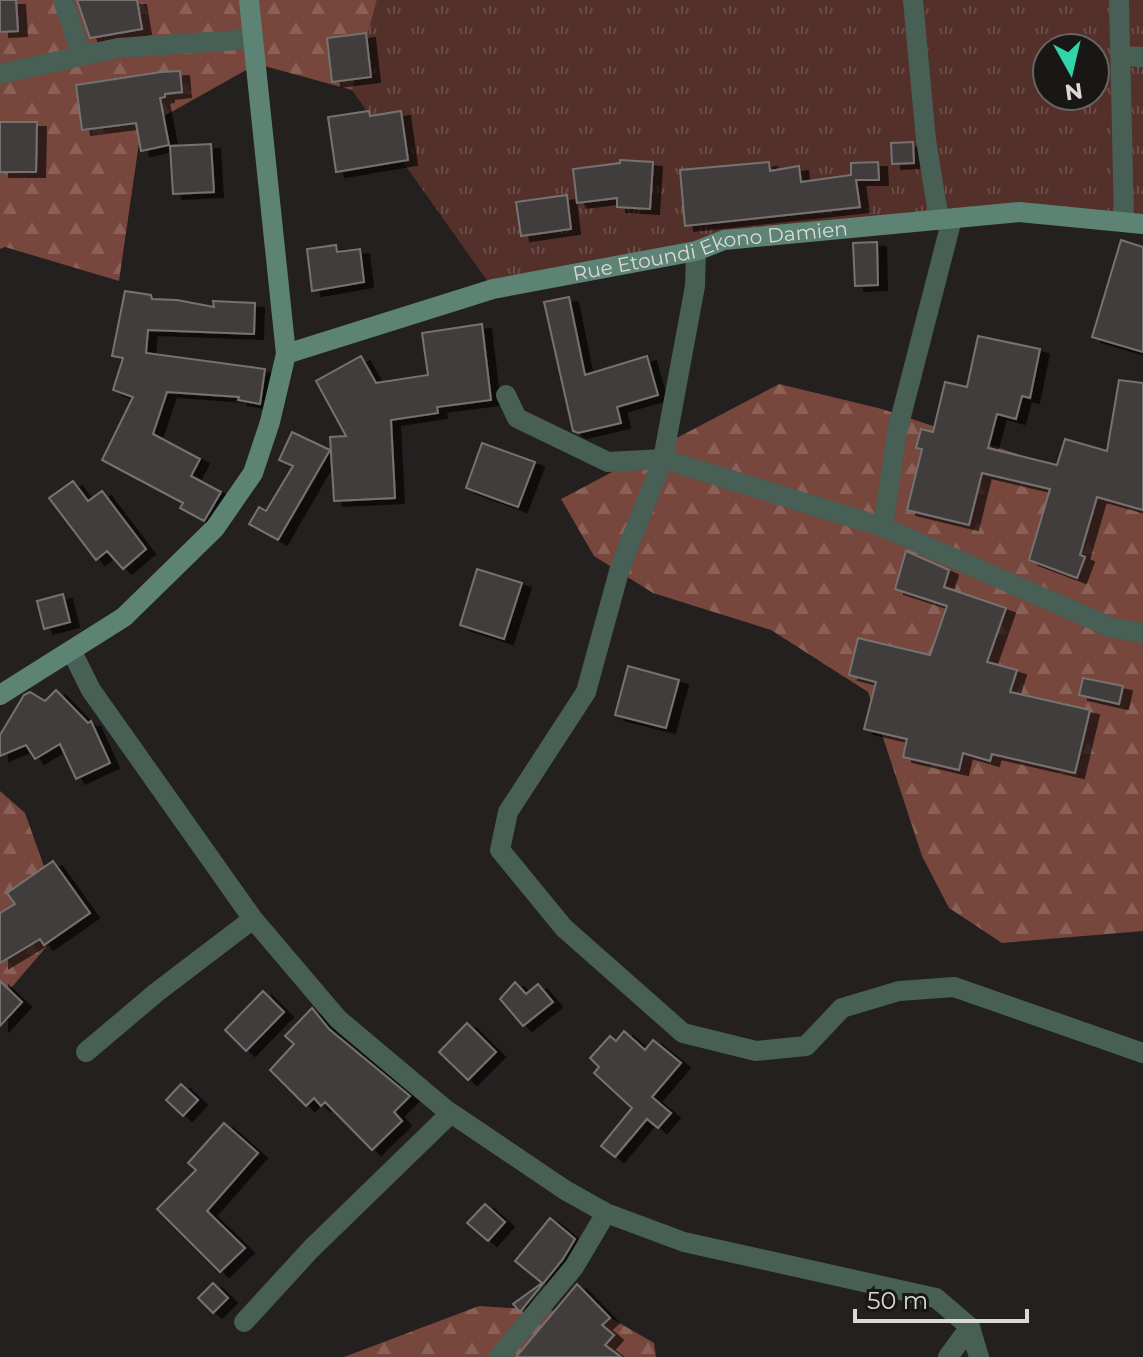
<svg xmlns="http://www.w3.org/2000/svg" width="1143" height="1357" font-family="Montserrat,sans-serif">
	<defs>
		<pattern id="grass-tufts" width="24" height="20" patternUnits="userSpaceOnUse" patternTransform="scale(2)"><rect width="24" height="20" fill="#533029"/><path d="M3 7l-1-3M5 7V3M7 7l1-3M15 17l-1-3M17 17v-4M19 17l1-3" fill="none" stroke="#6b4d47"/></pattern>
		<pattern id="forest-firs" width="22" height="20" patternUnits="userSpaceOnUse" patternTransform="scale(2)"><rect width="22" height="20" fill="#77463c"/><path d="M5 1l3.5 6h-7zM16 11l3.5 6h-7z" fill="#8a6057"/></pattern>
		<filter id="shadow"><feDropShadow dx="9" dy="5" stdDeviation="0" flood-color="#0009"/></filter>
	</defs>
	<rect width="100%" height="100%" fill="#23201f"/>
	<!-- grass -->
	<path fill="url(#grass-tufts)" fill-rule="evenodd" d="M377,0h766v224l-124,-12 -295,28 -231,49 -141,-199zM1047,48h48v48h-48z"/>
	<!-- forest -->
	<path fill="url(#forest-firs)" d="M0,0h377l-25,90 -95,-26 -116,65 -22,152 -114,-34 -5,2z
		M779,384l103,25 261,87v435l-141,12 -53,-35 -27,-52 -54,-164 -97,-62 -118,-37 -59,-37 -33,-57z
		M0,791l25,22 40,112 -65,76z
		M479,1306l125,8 50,29 2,14h-312z"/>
	<!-- building -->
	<path fill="#423e3e" stroke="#767271" stroke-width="2" filter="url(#shadow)" d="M0,0h16l2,31 -18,1z
		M77,0h60l5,29 -52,9z
		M366,33l5,44 -39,5 -5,-44z
		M180,71l2,21 -17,2v3l-5,1 9,47 -28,6 -5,-28 -54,7 -6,-45 85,-13z
		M369,111l1,5 31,-5 7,49 -72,12 -8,-55z
		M0,122h37l-1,50h-36z
		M913,142l1,21 -22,1 -1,-21z
		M211,144l3,48 -41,2 -3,-48z
		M620,160l33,2 -3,47 -33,-2v-9l-40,5 -4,-34 47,-6z
		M769,162l1,9 29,-5 2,16 50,-7v-12l27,-1 1,18h-23l4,27 -175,19 -5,-56z
		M567,195l4,34 -50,7 -5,-34z
		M1121,240l22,7v105l-51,-15z
		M877,242l1,43 -23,1 -2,-43z
		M336,245l1,7 23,-3 4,33 -52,9 -5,-42z
		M125,291l26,4 1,4 25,1 37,7 -1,-6 42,2 -1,31 -106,-4 -2,23 119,16 -5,35 -22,-4 1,-3 -72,-5 -14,42 47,25 -9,17 30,16 -17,29 -24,-13 3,-5 -81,-43 31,-63 -20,-7 10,-32 -11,-2z
		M569,297l16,78 62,-19 11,39 -41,12 4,16 -43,10 -5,-2 -29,-129z
		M482,324l9,76 -54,7 1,6 -47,7 4,78 -61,3 -4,-64 16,-1 -30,-55 45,-25 15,27 52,-8 -6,-42z
		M978,336l62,13 -10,49 -8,-2 -6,23 -19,-5 -9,34 69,17 8,-26 42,12 12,-71 24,3v127l-46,-13 -17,58 5,2 -8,21 -48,-18 21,-71 -68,-16 -13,52 -62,-15 15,-61 -6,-1 5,-19 12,3 12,-50 22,5z
		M292,432l38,18 -52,90 -29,-16 10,-17 7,4 27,-45 -14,-6z
		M482,443l53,19 -17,45 -52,-19z
		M73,481l15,20 14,-10 44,58 -23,20 -16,-18 -11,9 -47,-62z
		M906,551l43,19 -5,17 62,21 -19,54 30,8 -7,22 80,18 -15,63 -83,-19 -2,7 -27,-8 -4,17 -56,-13 4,-18 -43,-10 12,-47 -27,-7 9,-37 72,17 17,-49 -52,-17z
		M477,569l45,14 -18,56 -44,-14z
		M63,594l7,28 -26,7 -7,-28z
		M628,666l51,14 -13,48 -51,-13z
		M1083,678l40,8 -4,18 -40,-9z
		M56,690l32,33 3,-2 19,42 -34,16 -16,-35 -25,15 -9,-14 -26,11v-21l24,-40 6,-3 15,9z
		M53,861l37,52 -46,32 -4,-6 -40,24v-50l15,-9 -8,-11z
		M0,981l22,21 -22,24z
		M515,982l11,12 12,-10 15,18 -30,24 -23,-27z
		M263,991l21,21 -38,39 -21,-21z
		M312,1008l17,21 81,67 -16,16 8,9 -30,29 -47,-48 -4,4 -7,-8 -8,8 -36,-36 24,-26 -9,-8z
		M467,1023l29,29 -28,28 -29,-28z
		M624,1031l21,19 8,-10 28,23 -29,34 19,16 -13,15 -11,-9 -32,38 -14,-11 31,-38 -38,-35 5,-6 -9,-9 20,-22 6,5z
		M181,1084l17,16 -15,16 -17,-16z
		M224,1123l34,30 -51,58 38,37 -25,24 -63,-63 39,-39 -8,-7z
		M485,1204l20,18 -17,19 -21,-18z
		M550,1218l25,21 -12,20 -43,53 -7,-8 29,-21 -27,-22z
		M213,1283l15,15 -15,15 -15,-15z
		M577,1284l33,34 -8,7 12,10 -9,10 16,12h-105z"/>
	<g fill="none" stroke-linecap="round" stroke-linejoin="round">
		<!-- street -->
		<path stroke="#485f56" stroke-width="20" d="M63,0l19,56
			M913,0l13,140 13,80
			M1119,0l5,221
			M1120,56l23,1
			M0,74l118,-26 135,-9
			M696,251l-1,35 -32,173 220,68 229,101 31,5
			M506,395l11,23 91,44 55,-3 -43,109 -34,124 -78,120 -8,38 64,78 119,105 73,18 50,-5 36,-38 57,-17 55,-4 189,66
			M883,527l14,-95 55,-213
			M72,652l19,38 162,229 85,100 107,90 120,81 41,23 78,29 252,56 34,29 9,30
			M86,1052l71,-60 96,-73
			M244,1322l67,-73 140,-136
			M499,1357l75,-90 32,-54
			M948,1357l22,-30"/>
		<!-- secondary -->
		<g stroke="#5d8375" stroke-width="20">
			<path id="s1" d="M286,354l207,-65 203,-38 28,-11 295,-28 124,12"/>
			<path d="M0,695l124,-78 91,-89 38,-55 17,-51 16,-68 -37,-354"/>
		</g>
	</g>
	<g text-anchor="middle" stroke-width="7" stroke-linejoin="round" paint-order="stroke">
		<!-- street labels -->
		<g font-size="20" fill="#dbd9d8" stroke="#191716">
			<text dy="7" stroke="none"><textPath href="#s1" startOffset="438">Rue Etoundi Ekono Damien</textPath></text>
		</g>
	</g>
	<!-- north arrow -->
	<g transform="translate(1071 72) rotate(172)"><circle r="38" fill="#191716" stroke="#676564" stroke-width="2"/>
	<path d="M0-6L14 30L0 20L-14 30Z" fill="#32d4a9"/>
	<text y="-12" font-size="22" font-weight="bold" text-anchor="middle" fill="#dbd9d8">N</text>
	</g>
	<!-- scale -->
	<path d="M855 1309v12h172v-12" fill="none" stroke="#dbd9d8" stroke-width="4"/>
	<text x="867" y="1309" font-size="24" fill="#dbd9d8" stroke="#191716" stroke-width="6" paint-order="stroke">50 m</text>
</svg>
